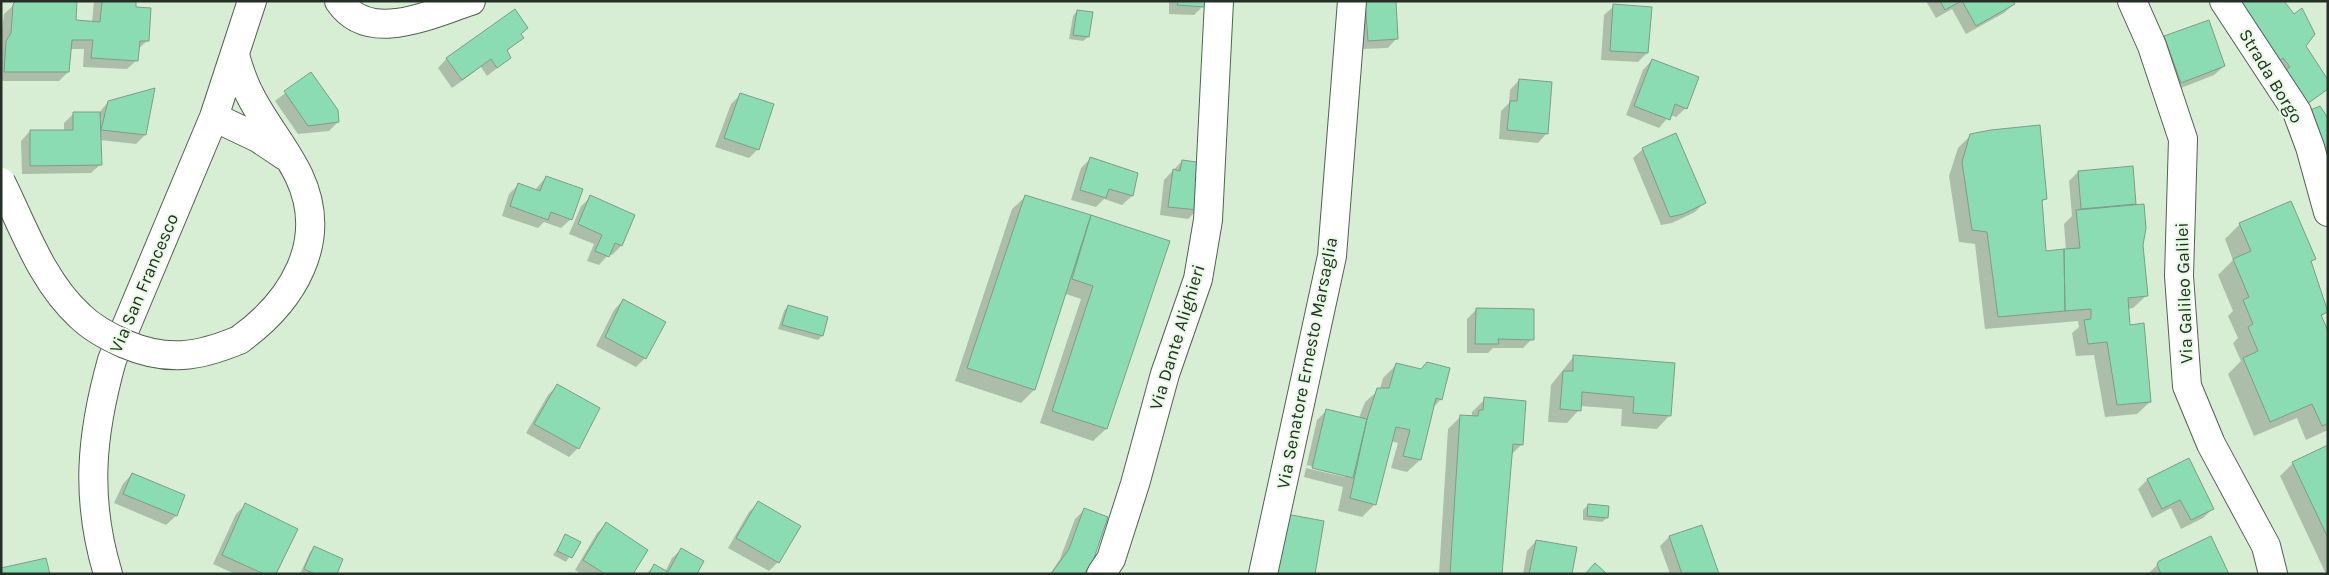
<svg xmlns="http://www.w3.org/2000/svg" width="2329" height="575" font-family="Karla,sans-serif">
	<rect width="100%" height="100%" fill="#d7eed5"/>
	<!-- shadow -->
	<path fill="#0003" d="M18,1l56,20 18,1 2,-21h41v7l12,33 -10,9v10l-10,9 -44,-2 1,-18h-14l-2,23 -9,9h-58v-44l3,-23z
		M1169,1h35l-1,5 -9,9 -25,-1z
		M1356,1h39l2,37 -9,10 -29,1z
		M1926,1h86l2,3 -10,9 -38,21 -14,-25 -16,9z
		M2231,1l74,45 23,42 -37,30z
		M1614,6l33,47 -9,9 -37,-2 3,-45z
		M1077,11l11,26 -5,4 -14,-2 4,-23z
		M520,35l2,3 -16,14 4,6 -23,18 -6,-9 -29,21 -14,-20 9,-10z
		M2165,37l59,29 -10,9 -43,17 -15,-46z
		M1652,60l34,48 -10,9 -6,-2 -11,13 -33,-13 17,-45z
		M311,73l27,49 -9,9 -31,3 -23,-33z
		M1519,80l28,53 -9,10 -39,-4 2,-28 8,-8 1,-13z
		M741,94l17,55 -9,9 -34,-11 16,-43z
		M108,102l37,33 -9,9 -36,-4 1,24 -10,9 -69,1 -1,-33 9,-10h34v-8l9,-9h25z
		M1971,135l74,64 -4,4 4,50 21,-2 -2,-27 8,-8 -3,-35 9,-9 57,32 -2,2 9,39 4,51 -13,12 -6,1 2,17 21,76 -13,12 -32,3 -11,-62 -18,1 -4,-23 7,-6 -1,-6 -93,8 -10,-85 -16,-2 -10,-66 9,-28z
		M1643,149l61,54 -9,9 -23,11 -11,2 -28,-67z
		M1090,159l42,37 -10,9 -18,-6 -8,8 -25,-7 10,-32z
		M1182,161l15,49 -9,9 -28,-4 4,-35z
		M546,177l25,42 -10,9 -17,-6 -6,6 -36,-12 7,-22 9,-9 17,5z
		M591,197l43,19 -13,30 -9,9 -3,-1 -10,11 -12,-4 7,-17 -25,-10 12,-28z
		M1025,197l143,45 -62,187 -13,12 -53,-18 41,-124 -15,-5 -32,96 -13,13 -66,-22 57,-172z
		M2240,224l74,34 -4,4 16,50 -5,5 7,17v96l-22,10 -9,-22 -43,18 -26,-62 13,-13 -8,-18 5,-5 -10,-22 5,-5 -15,-36 15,-15 -8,-21z
		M623,300l22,58 -9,9 -40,-21 18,-36z
		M788,306l34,30 -4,4 -40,-11 6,-18z
		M1476,310l56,29 -9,9h-30l-5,5h-21v-34z
		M1574,356l95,60 -12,13 -36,-3 1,-17 -42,-3 -1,4 -12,13 -19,-1 3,-37z
		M1396,365l45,34 -8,9 -13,52 -13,12 -16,-4 7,-25 -7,-2 -16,63 -13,13 -24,-6 5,-24 -39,-10 2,-9 39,9v-2l-38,-10 -1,3 11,-48 9,-9 33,7 6,-16 15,-13 3,-11z
		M557,386l21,62 -9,9 -43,-24 22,-38z
		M1485,399l37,45 -12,12 -9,118h-62l9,-145 13,-13 11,1v-5z
		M2328,448v126h-2l-46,-98 13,-13z
		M2189,460l23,49 -9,9 -22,11 -10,-21 -19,10 -14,-29 9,-9z
		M132,474l52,22 -8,20 -10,9 -52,-22 9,-19z
		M758,503l20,59 -9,9 -41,-23 21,-36z
		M245,505l30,69h-40l-22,-10 23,-50z
		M1588,505l19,13 -5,4 -19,-2v-10z
		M1084,510l-2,64h-32l10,-15 15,-40z
		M606,524l25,50h-50l-6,-4 22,-37z
		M1702,526l16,48h-48l-10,-28 9,-9z
		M566,536l13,6 -13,20 -13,-7z
		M1536,541l35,33h-48l4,-23z
		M315,547l21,27h-36l10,-22z
		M682,549l14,25h-50l9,-9 10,7 7,-14z
		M2160,562l68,12h-80z"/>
	<!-- building -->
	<path fill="#8bdcb2" stroke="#7e9c8b" d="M16,1h61l-1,19 24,2 2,-21h34v6l15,1 -2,33h-9l-2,20 -47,-3 2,-18h-21l-3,32h-65l2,-31 5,-8 2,-29z
		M1178,1h27v6l-28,-2z
		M1365,1h31l2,38 -30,2z
		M1940,1h21l-16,9z
		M1962,1h51l2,3 -39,22z
		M2234,1h50l10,13 8,-6 13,26 -9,12 22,34v9l-24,17 -24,-32 10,-7 -7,-9 -6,5z
		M1613,4l39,3 -4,46 -38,-2z
		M515,9l13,19 -7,6 3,4 -17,12 4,8 -14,10 -6,-9 -29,21 -16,-22z
		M1077,10l16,2 -4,25 -16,-2z
		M2209,20l16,46 -44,17 -17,-47z
		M1652,59l47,18 -12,32 -12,-5 -5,16 -36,-14z
		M311,72l27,38 1,12 -31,4 -24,-35z
		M1519,79l33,3 -4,52 -41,-4 3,-29h7z
		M155,88l-9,47 -45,-5 7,-29z
		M740,93l34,11 -15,46 -35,-12z
		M2320,106l8,12v51l-20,-58z
		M73,112h27l2,53 -72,1v-36h43z
		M2040,125l7,74 -5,1 4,51 18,-2 1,62 -67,6 -11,-85 -15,-2 -10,-68 8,-28 21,-4z
		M1676,133l30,70 -23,11 -13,3 -28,-69z
		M1090,157l48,16 -5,23 -24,-7 -3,9 -26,-8z
		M1182,160l22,3 -6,47 -30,-3 5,-38 7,2z
		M2133,166l3,38 -55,5 -3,-38z
		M546,176l37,13 -11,31 -21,-8 -3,8 -38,-14 8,-23 22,8z
		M590,195l45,20 -13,31 -7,-3 -6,14 -14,-6 7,-16 -24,-11z
		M1025,195l66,20 -56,175 -68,-22z
		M2291,201l25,58 -5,2 17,51 -7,3 7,16v92l-6,3 -10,-22 -42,18 -27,-64 15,-7 -10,-24 5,-3 -10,-24 6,-3 -16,-38 18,-8 -12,-28z
		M2144,204l2,24 -3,17 5,51 -20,2 2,27 14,-2 7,79 -34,3 -10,-63 -19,2 -4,-24 7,-1v-10l-26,2 -1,-62 16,-1 -4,-38z
		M1091,215l79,26 -63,188 -55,-18 41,-125 -21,-7z
		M623,299l43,23 -20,37 -41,-22z
		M788,305l40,12 -5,19 -41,-11z
		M1476,308l58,1v31l-36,-1 1,5h-24z
		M1573,355l102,8 -4,53 -38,-3 1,-16 -52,-5 -1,19 -21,-2 3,-38h10z
		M1427,362l23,6 -8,32 -6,-2 -15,62 -18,-4 7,-26 -14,-3 -20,78 -26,-7 17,-79 10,-31h12l7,-25 25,6z
		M557,384l43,24 -21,41 -45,-25z
		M1484,397l42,4 -3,44 -10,-1 -11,130h-52l10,-159 18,1 1,-6h4z
		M1326,409l41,10 -14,59 -41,-10z
		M2328,445v93l-36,-76z
		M2189,458l25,51 -23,11 -11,-20 -18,9 -15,-30z
		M132,473l53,22 -8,21 -54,-22z
		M758,501l43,25 -22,37 -43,-25z
		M245,503l53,26 -22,45h-12l-42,-19z
		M1588,504l21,2 -1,12 -21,-2z
		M1084,508l24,9 -15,44 -9,13h-33l18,-25z
		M1286,514l38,7 -9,53h-39z
		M606,522l42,28 -15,24h-28l-22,-14z
		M1702,525l17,49h-37l-13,-38z
		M565,534l16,8 -9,16 -15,-7z
		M2211,536l18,38h-68l-4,-10 2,-3z
		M1536,540l41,7 -5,27h-43z
		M314,546l29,13 -6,15h-22l-11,-5z
		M681,548l23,13 -7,13h-48l5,-10 14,8z
		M46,558l4,16h-49v-6z
		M1595,563l12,11h-22z"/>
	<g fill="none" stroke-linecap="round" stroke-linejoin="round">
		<!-- street casing -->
		<g stroke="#50644e" stroke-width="30">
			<path id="street" d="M339,1c30,44 91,13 132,0
				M2132,1l20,45 31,93 -4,137 8,110 24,58 55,102 7,28
				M2224,1l73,111 13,35 18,65"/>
		</g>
		<!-- secondary casing -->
		<g stroke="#50644e" stroke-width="30">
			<path id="secondary" d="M235,55c4,14 8,27 15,40 14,28 35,52 49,81 31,66 -7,126 -60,164
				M214,117l44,21 27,18
				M108,574c-23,-76 -17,-139 4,-214l102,-243 38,-116
				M1101,574l10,-15 24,-75 30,-110 33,-95 10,-59 11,-219
				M1263,574l69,-318 20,-255"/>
		</g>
		<!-- street -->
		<use href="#street" stroke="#fff" stroke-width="28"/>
		<!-- secondary -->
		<use href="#secondary" stroke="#fff" stroke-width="28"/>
		<!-- secondary-bridge casing -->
		<g stroke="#50644e" stroke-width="30" stroke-linecap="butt">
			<path id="secondary-bridge" d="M1,182c22,44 41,100 79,134 12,12 29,21 45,28 42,18 73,13 114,-4"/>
		</g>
		<!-- secondary-bridge -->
		<use href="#secondary-bridge" stroke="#fff" stroke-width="28"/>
	</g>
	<g text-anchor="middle" stroke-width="4" stroke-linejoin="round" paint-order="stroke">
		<!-- street labels -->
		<g font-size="18" fill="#262f26" stroke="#e5fbe2">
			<text transform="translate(2271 76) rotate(59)" y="6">Strada Borgo</text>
			<text transform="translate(144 283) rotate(-67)" y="6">Via San Francesco</text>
			<text transform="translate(2184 293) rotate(-92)" y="6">Via Galileo Galilei</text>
			<text transform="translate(1177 337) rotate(-73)" y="6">Via Dante Alighieri</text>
			<text transform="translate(1307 363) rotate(-79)" y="6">Via Senatore Ernesto Marsaglia</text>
		</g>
	</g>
	<!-- border -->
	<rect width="2329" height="575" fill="none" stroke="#262f26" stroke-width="5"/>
</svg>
